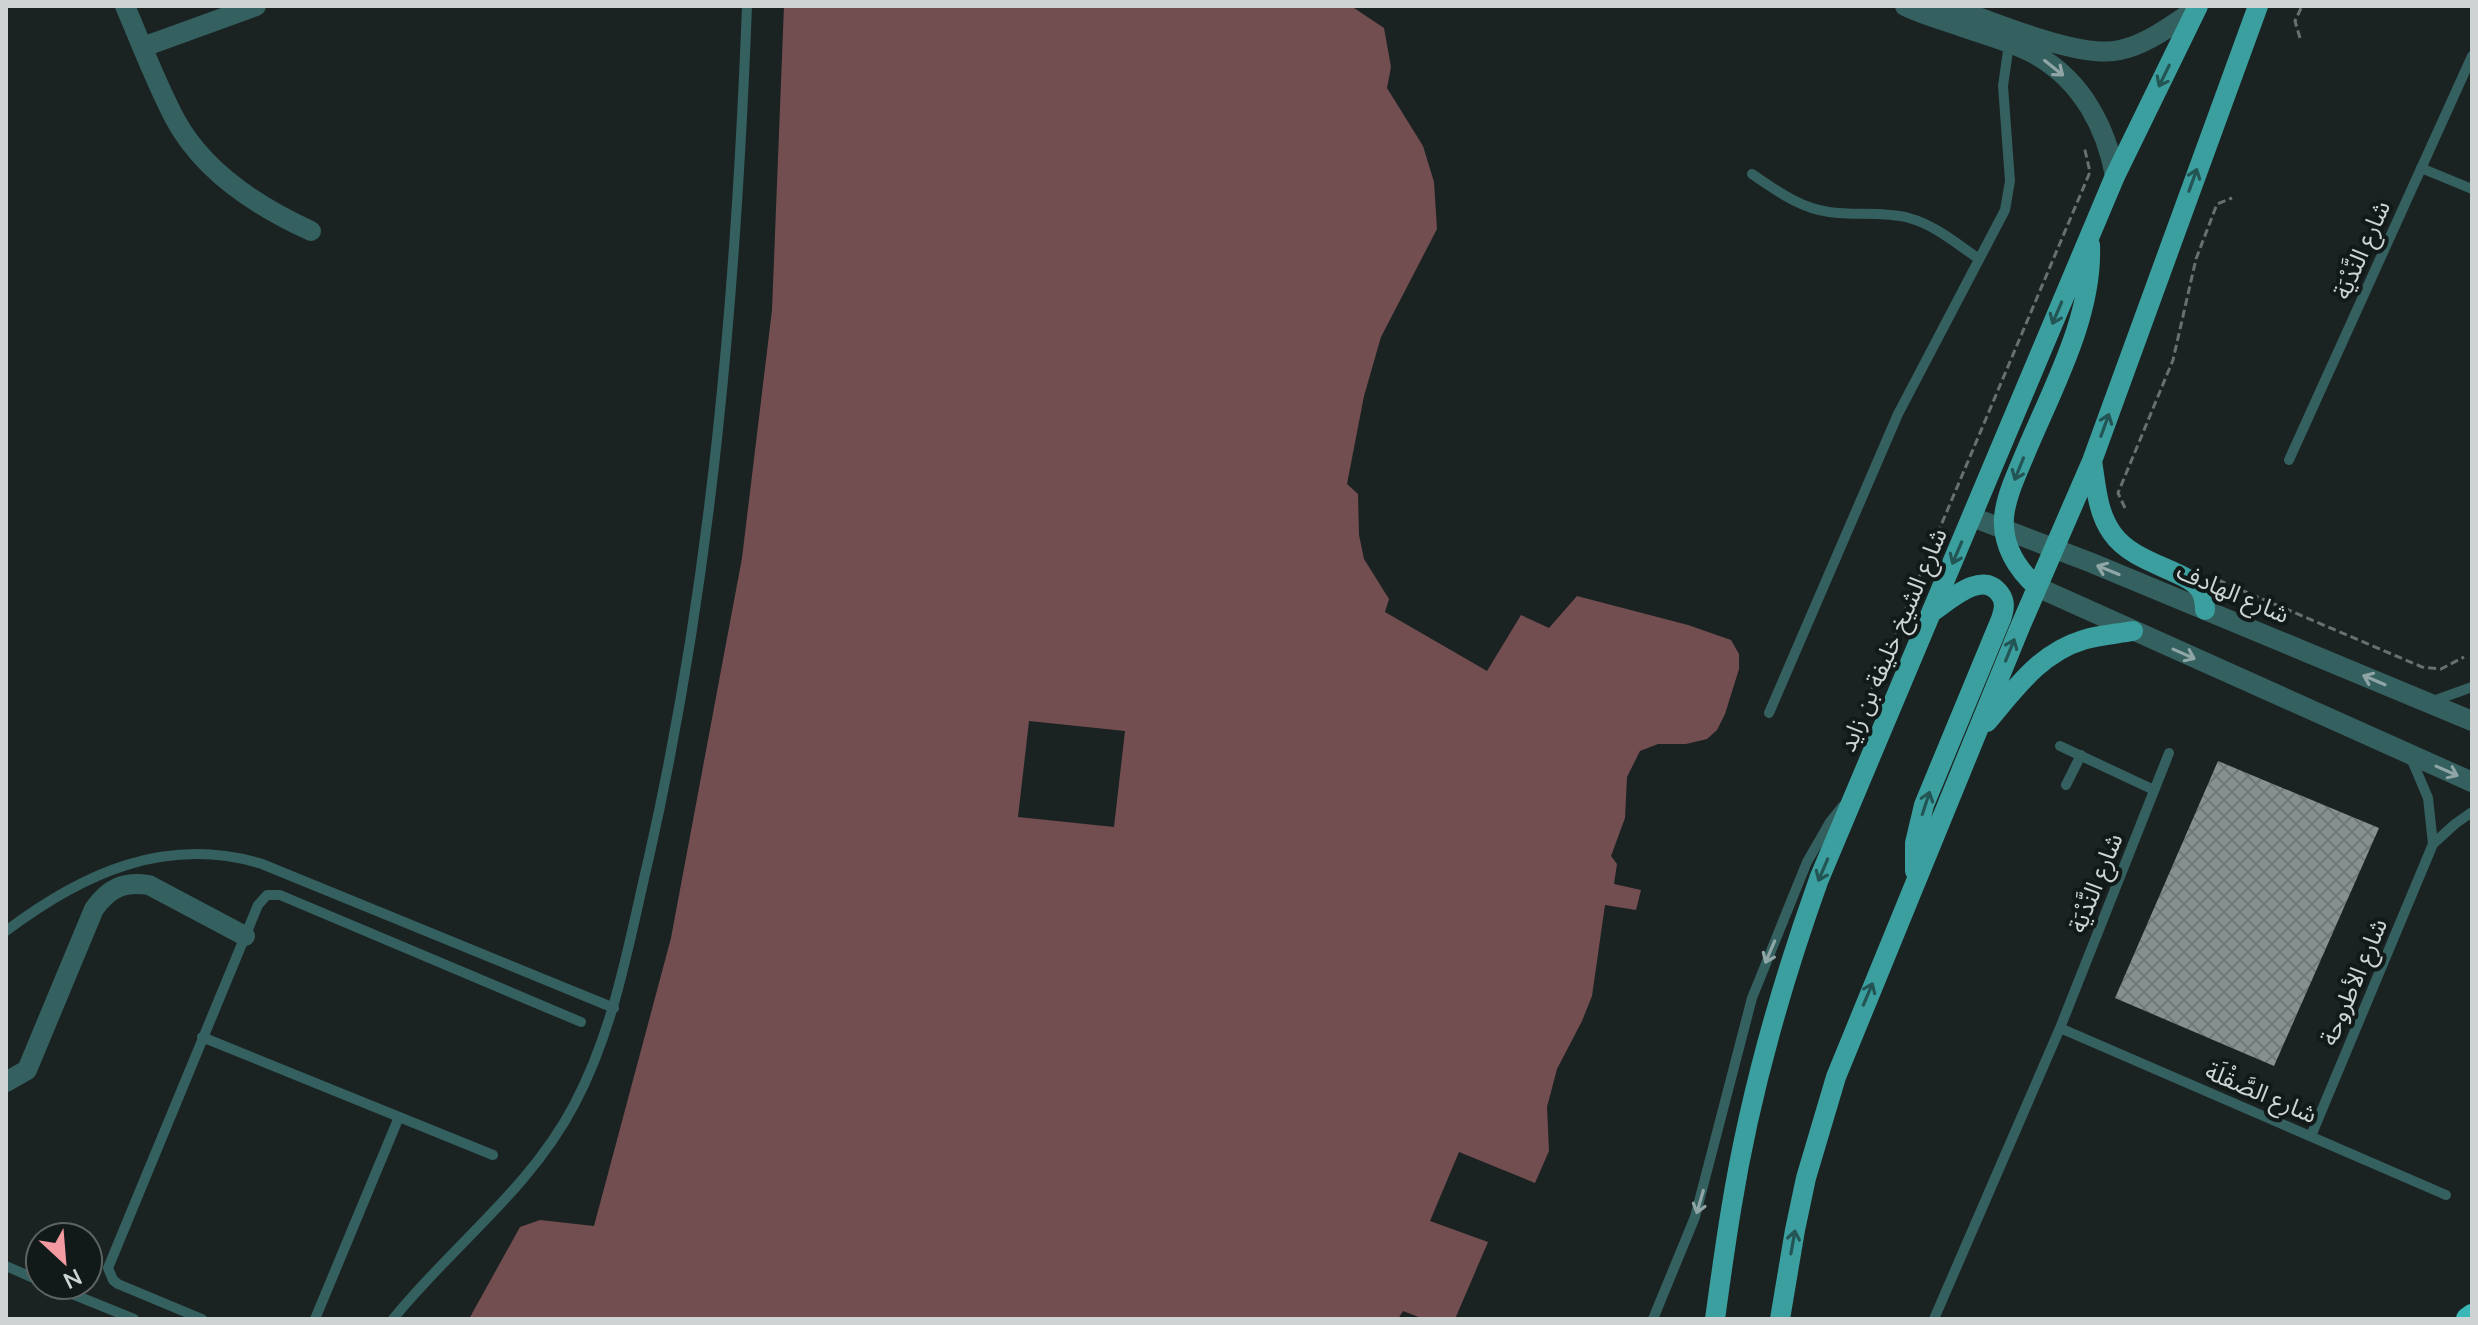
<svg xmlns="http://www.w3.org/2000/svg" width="2478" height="1325" font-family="Lato,'Noto Sans Arabic',sans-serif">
	<defs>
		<pattern id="building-cross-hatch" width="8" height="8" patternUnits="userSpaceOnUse" patternTransform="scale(2)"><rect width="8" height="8" fill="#879090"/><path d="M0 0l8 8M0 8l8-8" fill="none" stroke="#717878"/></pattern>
	</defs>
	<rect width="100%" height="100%" fill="#1b2222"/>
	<!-- water -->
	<path fill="#724e51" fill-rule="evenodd" d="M784,6h567l33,22 7,39 -4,21 36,58 11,36 3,47 -56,108 -17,59 -17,88 11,10 1,41 5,24 25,40 -4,13 102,59 34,-56 28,13 28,-32 111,29 43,15 8,14v15l-14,45 -8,16 -10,9 -21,5h-28l-18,7 -13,26 -2,41 -14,38 6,8 -3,20 27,6 -5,20 -31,-5 -13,91 -10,25 -25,48 -10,38 2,44 -14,32 -76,-31 -29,69 58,21 -33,77h-31l-21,-8 -5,8h-929l51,-92 20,-7 54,6 77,-288 71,-380 30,-248zM1029,721l96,10 -11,96 -96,-10z"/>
	<!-- building -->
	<path fill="url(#building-cross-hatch)" d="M2218,761l161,67 -105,238 -159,-68z"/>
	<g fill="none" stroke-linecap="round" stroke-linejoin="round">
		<!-- path -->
		<path stroke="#696f6f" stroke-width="3" stroke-dasharray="8 4" stroke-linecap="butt" d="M2300,38l-5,-17 7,-15
			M2125,508l-7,-15 55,-133 23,-101 21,-55 15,-6
			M2218,580l204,87 19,2 23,-12
			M1872,689l218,-517 -6,-26"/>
		<!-- service -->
		<path stroke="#34605f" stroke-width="10" d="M2421,168l51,21
			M1752,174c24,16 47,34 77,38 26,4 54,-1 80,6 26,7 48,26 70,41
			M2289,460l183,-404
			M2433,701l39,-14
			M1769,713l129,-299 107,-204 5,-29 -7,-95 6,-42
			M2060,746l94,44
			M2411,758l17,40 5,46
			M2066,785l15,-30
			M6,931c77,-58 160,-96 256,-67l352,144
			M2060,1028l386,167
			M202,1037l291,118
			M2311,1136l122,-292 22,-20 17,-12
			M6,1266l34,15
			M50,1285l84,34
			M202,1319l-84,-35 -5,-4 -5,-12 150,-363 9,-10h13l301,127
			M315,1319l84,-202
			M393,1319c59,-73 137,-130 181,-214 41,-77 55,-164 75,-248 63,-279 87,-565 98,-851
			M1653,1319l42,-102 57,-219 55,-136 23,-40 13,-16
			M1934,1319l126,-291 109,-275"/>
		<!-- minor -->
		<path stroke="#34605f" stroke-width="20" d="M125,6c16,37 31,77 50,113 28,52 83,88 136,112
			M143,47l113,-41
			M6,1082l21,-12 67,-161c15,-21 30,-28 55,-24l96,51"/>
		<!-- tertiary -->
		<path stroke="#34605f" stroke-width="20" d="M1905,6c16,8 35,13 52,19 26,10 57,17 81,31 44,26 68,71 77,120
			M1948,6c41,14 132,54 172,44 28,-6 53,-26 76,-41
			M1972,517l120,46 380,158
			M2037,587l435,195"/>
		<!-- primary -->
		<path stroke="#3a9f9e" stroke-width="20" d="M2092,461c4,24 5,51 20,72 22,32 75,36 89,58 3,6 4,12 4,19
			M2037,587c-20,-18 -35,-42 -33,-70 2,-21 13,-44 21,-63 27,-65 68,-138 65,-209
			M1987,722c28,-33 53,-69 96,-82 16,-5 33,-6 50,-9
			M1915,871v-28l9,-38 77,-186c3,-9 5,-17 -1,-25 -18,-25 -50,6 -68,18
			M1715,1319c5,-36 10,-73 16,-109 18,-112 50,-225 88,-331l296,-703 83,-170
			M1780,1319l15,-89 11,-52 30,-101 184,-450 72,-166 166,-455"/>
		<!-- motorway -->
		<path stroke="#39b8b7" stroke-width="24" d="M2468,1319l4,-3"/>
	</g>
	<!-- one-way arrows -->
	<defs><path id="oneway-shaft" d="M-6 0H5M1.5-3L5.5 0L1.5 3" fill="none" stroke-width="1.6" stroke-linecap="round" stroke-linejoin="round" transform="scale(2)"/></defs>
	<g stroke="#90a5a5">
		<use href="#oneway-shaft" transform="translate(2054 68) rotate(39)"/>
		<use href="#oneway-shaft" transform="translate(2108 570) rotate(-158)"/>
		<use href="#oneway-shaft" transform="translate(2184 654) rotate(24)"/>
		<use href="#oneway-shaft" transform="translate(2374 680) rotate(-157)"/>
		<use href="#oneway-shaft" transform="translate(2447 771) rotate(24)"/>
		<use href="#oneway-shaft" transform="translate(1770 952) rotate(113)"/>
		<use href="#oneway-shaft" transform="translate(1700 1202) rotate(106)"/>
	</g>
	<g stroke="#245555">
		<use href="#oneway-shaft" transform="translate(2164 76) rotate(116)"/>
		<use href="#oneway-shaft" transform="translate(2193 180) rotate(-70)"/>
		<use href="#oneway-shaft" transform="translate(2057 313) rotate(113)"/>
		<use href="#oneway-shaft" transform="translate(2105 425) rotate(-70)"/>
		<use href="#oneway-shaft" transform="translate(2019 469) rotate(112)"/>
		<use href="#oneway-shaft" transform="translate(1957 553) rotate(113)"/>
		<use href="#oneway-shaft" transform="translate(2010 650) rotate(-68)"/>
		<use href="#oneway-shaft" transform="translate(1926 803) rotate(-72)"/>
		<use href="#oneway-shaft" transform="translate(1823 870) rotate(113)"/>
		<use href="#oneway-shaft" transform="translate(1868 994) rotate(-67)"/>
		<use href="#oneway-shaft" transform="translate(1793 1242) rotate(-80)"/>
	</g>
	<g text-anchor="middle" stroke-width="8" stroke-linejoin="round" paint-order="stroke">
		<!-- street labels -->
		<g font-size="24" fill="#ced3d3" stroke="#121919">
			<text transform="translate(2362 250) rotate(-66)" y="8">شارع النَّدْيَة</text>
			<text transform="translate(2233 593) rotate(23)" y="8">شارع الهادف</text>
			<text transform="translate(1893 640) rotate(-67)" y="8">شارع الشيخ خليفة بن زايد</text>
			<text transform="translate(2096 883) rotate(-68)" y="8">شارع النَّدْيَة</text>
			<text transform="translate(2354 982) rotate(-67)" y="8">شارع الأطروحة</text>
			<text transform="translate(2261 1093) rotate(23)" y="8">شارع الصَّقْلَة</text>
		</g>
	</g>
	<!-- border -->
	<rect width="2478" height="1325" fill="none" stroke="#ced3d3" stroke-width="16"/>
	<!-- north arrow -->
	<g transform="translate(64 1261) rotate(154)"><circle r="38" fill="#121919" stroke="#5d6363" stroke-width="2"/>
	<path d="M0-6L14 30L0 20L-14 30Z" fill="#f49aa1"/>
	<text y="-12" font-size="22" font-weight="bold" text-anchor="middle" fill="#ced3d3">N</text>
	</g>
</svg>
